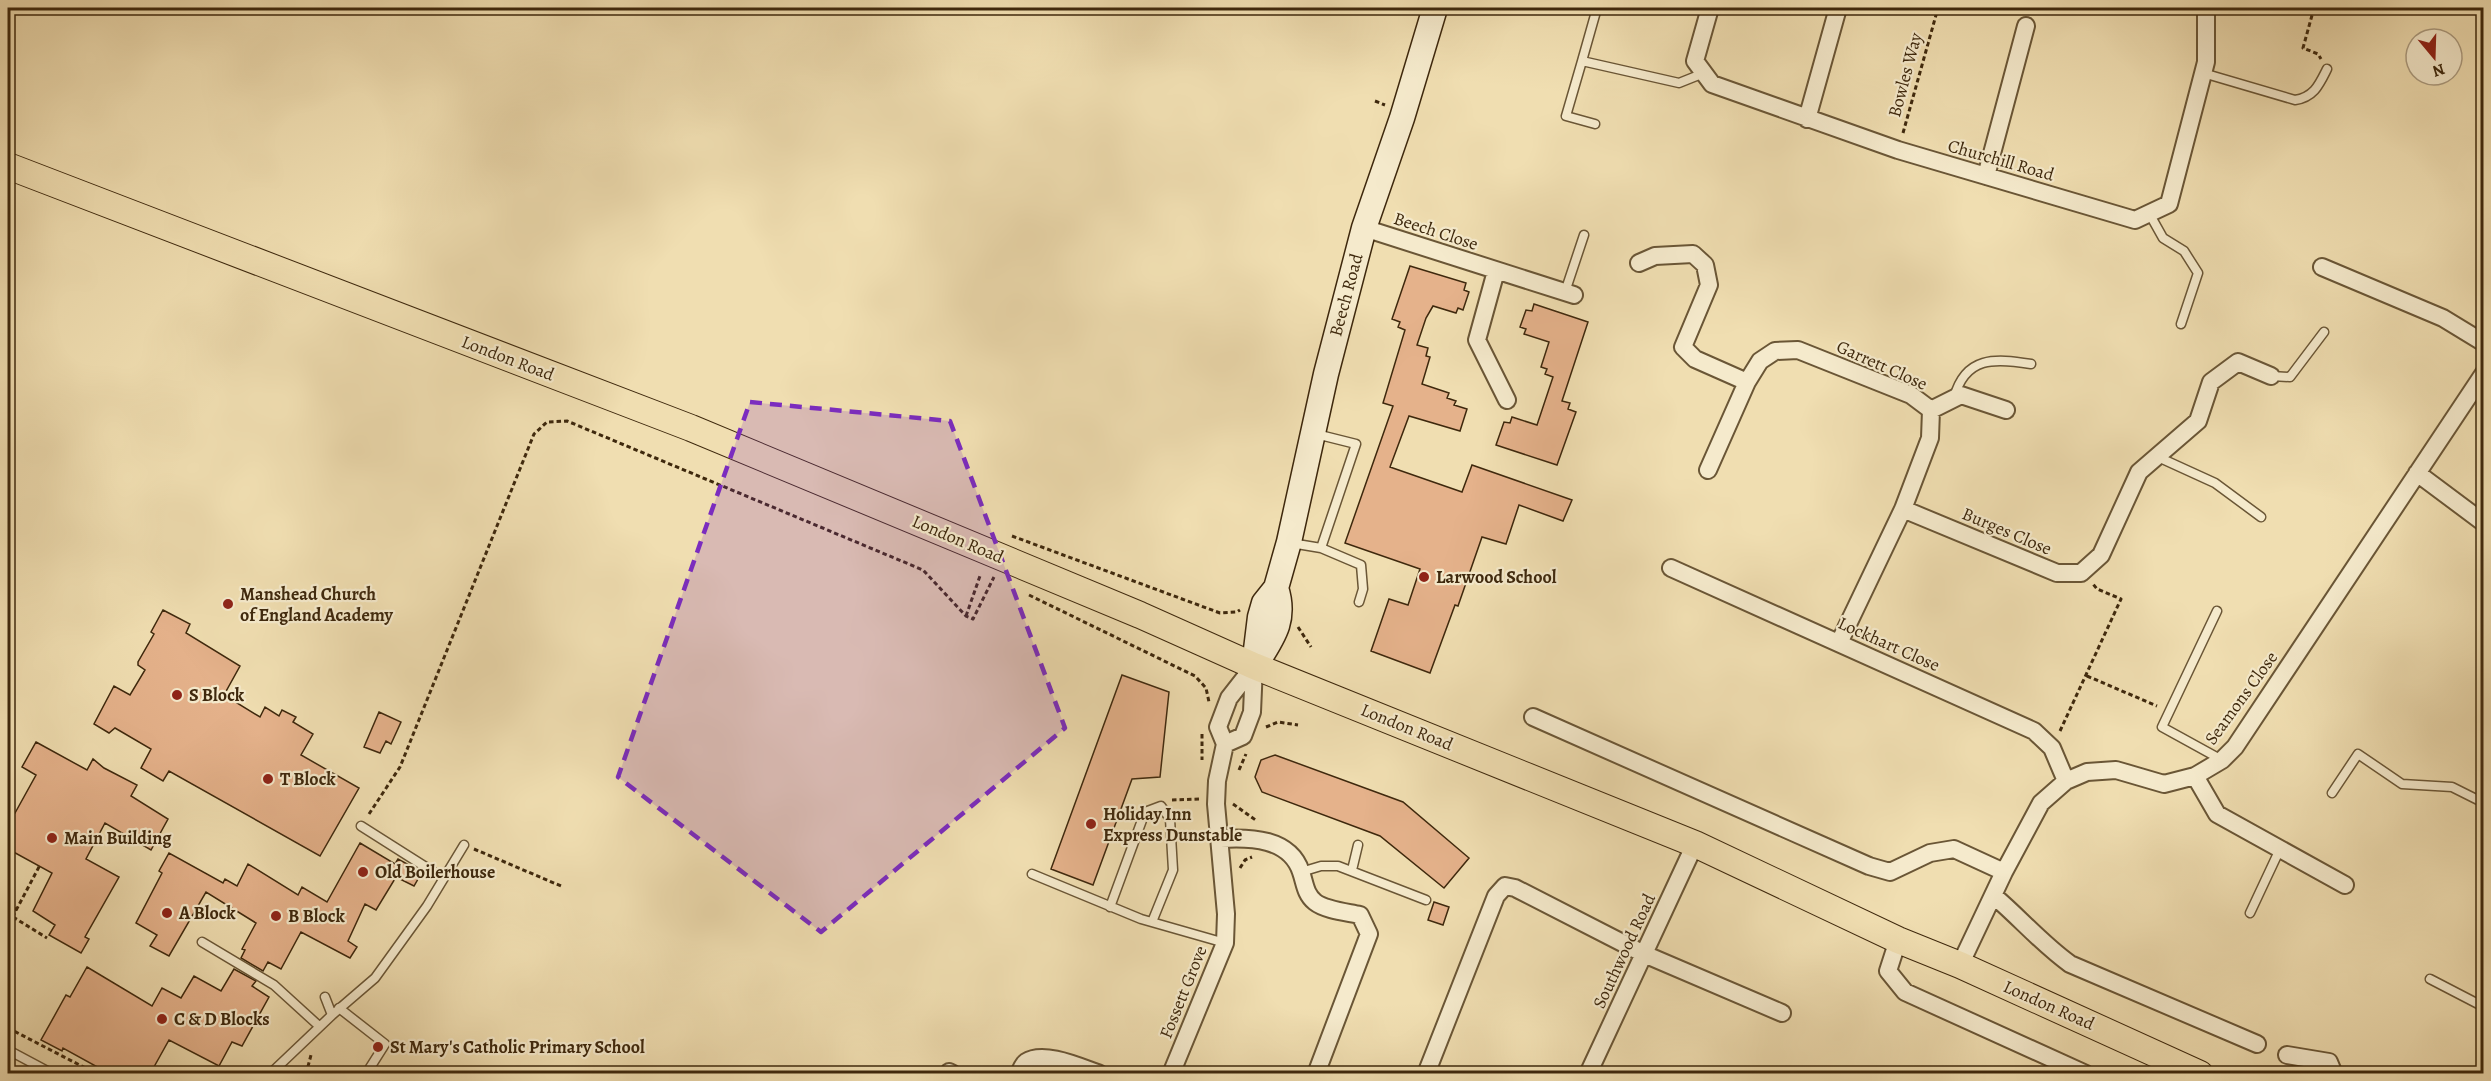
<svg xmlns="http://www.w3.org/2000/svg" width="2491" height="1081" font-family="Alegreya,serif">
	<rect width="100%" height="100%" fill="#f0deb1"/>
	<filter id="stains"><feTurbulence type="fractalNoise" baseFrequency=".00333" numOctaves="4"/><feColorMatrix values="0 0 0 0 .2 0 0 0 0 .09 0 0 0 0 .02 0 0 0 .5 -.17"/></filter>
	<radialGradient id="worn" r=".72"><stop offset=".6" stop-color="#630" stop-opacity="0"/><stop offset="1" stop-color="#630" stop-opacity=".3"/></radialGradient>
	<!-- building -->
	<path fill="#e5b28b" stroke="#3e280d" stroke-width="1.5" d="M1410,266l56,17 -2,7 5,2 -6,18 -5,-2 -2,5 -23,-7 -7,12 -9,27 11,3 -2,8 4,1 -8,27 27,9 -2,5 9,3 -2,4 13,4 -7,22 -51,-15 -19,51 72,25 10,-27 100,35 -9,21 -44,-16 -13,39 -24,-7 -24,69 -3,-1 -25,68 -59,-22 18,-52 19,6 12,-36 -75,-26 48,-137 -10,-3 22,-73 -7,-3 2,-5 -8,-3z
		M1534,304l54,18 -26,79 8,2 -2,6 8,3 -19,53 -61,-20 8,-23 6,1 2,-6 25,8 16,-48 -8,-3 2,-5 -6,-2 8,-25 -25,-8 2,-5 -6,-2 6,-17 6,1z
		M163,610l27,14 -4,9 54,33 -16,29 36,22 5,-10 14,9 3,-6 14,7 -3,5 20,12 -12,21 58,33 -39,68 -151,-85 -6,10 -22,-13 10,-19 -36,-21 -6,5 -15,-9 20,-38 16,9 15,-25 -7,-5v-3l16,-28 -3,-2z
		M1122,675l47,17 -9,85 -28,2 -39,106 -42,-16z
		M379,712l22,10 -10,22 -5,-3 -6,12 -16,-6z
		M36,742l51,28 6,-11 11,9 33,17 -6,11 37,23 -17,31 -46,-27 -19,36 33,18 -34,60 4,2 -8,14 -32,-18 6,-10 -22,-14 19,-38 -44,-24v-41l7,5 21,-38 -14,-8z
		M1275,755l128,47 66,56 -25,30 -64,-52 -118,-44 -7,-15 6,-17z
		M360,843l35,21 3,-5 24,13 -8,14 -18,-9 -20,33 -11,-6 -17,37 9,6 -7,11 -49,-26 -20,37 -13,-7 -5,9 -22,-13 4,-8 -3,-1 14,-26 -50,-31 -37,64 -19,-10 7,-11 -21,-12 26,-50 -3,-2 10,-18 54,30 2,-4 12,7 11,-22 50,31 4,-8 25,15z
		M1434,902l15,5 -6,18 -15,-5z
		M87,967l65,39 10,-18 19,10 13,-22 27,15 13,-22 22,12 -4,5 17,11 -27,49 -10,-4 -13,24 -50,-26 -19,34h-40l-47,-26 -1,3 -21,-11 25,-45 4,2z"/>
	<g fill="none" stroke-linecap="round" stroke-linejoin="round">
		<!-- lane casing -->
		<g stroke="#6a5636" stroke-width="11">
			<path id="lane" d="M1582,61l15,-53
				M2203,73l92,27c19,-3 24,-15 32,-31
				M1595,124l-29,-8 16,-55 97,22 25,-10
				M2149,213l14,25 21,13 14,22 -17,51
				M1565,292l19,-57
				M2271,376l19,1 34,-45
				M1954,398c11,-42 41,-40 77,-34
				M2158,457l57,26 46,34
				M1291,543l30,5 35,-104 -40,-10
				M1321,548l40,17 2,24 -4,13
				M2217,611l-55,116 60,33
				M2332,793l26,-39 44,30 50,3 32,16
				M361,826l82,52
				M1352,870l6,-25
				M1301,872l20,-6h17l88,34
				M1032,874l109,45 84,24
				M1110,907l35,-95 16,-6 9,13 3,51 -21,52
				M2250,913l30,-64
				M202,942l72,43 45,41
				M2430,979l54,28
				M325,997l7,18
				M339,1008l46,36 -19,30
				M8,1050l45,24
				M270,1074l62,-59 43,-37 52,-72 37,-61"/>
		</g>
		<!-- street casing -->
		<g stroke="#6a5636" stroke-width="20">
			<path id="street" d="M1710,8l-15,53 17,23 186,66 237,70 34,-16 37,-142v-54
				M1807,119l31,-111
				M1986,176l40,-150
				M1364,228l210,67
				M1639,263l16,-7 38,-2 12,11 4,20 -26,62 12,12 52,23
				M2322,267l121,51 41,25
				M1496,271l-19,69 30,60
				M1931,410l30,-15 45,15
				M1708,470l39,-88 13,-21 15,-10 23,-1 113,45 20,15 -1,28 -27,71 -64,134
				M2417,473l67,50
				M1903,509l154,64h24l20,-18 38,-83 59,-51 13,-39 27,-20 33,14
				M1671,568l363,163 18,17 14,33
				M1533,717l336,149 21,6 40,-19 24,-4 50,23
				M1225,744l18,-8 9,-24 2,-46
				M2195,776l22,38 128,71
				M1220,839c30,-2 70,-1 81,33 4,11 4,22 14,30 10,8 31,10 45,13l9,19 -53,140
				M1994,896c26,22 48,48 76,68l187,80
				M1898,940l-10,31 17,21 181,82
				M1960,965l44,-93 37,-69 25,-22 21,-9 29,-2 48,14 31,-8 27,-16 13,-13 249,-374
				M2287,1055l42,7 5,12
				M949,1072l4,2
				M1019,1074c2,-5 4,-10 7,-12 18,-12 56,6 74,12
				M1171,1074l54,-131 1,-29 -10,-110 1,-23 8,-37 -7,-17 11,-29 25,-32
				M1426,1074l70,-178 9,-10 10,2 129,66 138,59
				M1588,1074l107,-230"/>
		</g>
		<!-- secondary casing -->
		<g stroke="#3e280d" stroke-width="27">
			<path id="secondary" d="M1258,661c16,-25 28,-42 18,-73
				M1254,666l6,-49 4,-14 12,-15 13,-46 37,-168 38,-146 38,-110 33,-110"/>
		</g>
		<!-- primary casing -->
		<g stroke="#3e280d" stroke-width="28">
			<path id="primary" d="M8,166l683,262 449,187 114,51 441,178 203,96 62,25 240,109"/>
		</g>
		<!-- path -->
		<path stroke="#3e280d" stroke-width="3" stroke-dasharray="4.5 3" stroke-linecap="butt" d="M2314,8l-11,40 15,6 3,5
			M1375,101l10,4
			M1903,133l35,-125
			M1012,536l208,77 17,-1 3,-2
			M1029,595l166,81 11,12 3,14
			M966,616l14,-40
			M1298,627l13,20
			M2087,676l70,30
			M1266,727l12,-5 20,3
			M2060,731l61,-132 -24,-10 -4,-5
			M1202,734v26
			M1239,770l7,-16
			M1172,800l27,-1
			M1233,804l24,17
			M369,814l31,-47 134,-333 13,-12 20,-1 356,149 43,46 7,3 21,-42
			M474,849l87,37
			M1240,868l5,-8 7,-3
			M8,904l9,6
			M13,917l34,21
			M8,923l4,-5 28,-53
			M8,1028l89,46
			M8,1072l3,2
			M306,1074l5,-19"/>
		<!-- lane -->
		<use href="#lane" stroke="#f5eacc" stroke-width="8"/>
		<!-- street -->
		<use href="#street" stroke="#f5eacc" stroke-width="16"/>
		<!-- secondary -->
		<use href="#secondary" stroke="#f5eacc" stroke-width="24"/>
		<!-- primary -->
		<use href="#primary" stroke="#f0deb1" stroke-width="26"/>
	</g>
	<!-- marked area -->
	<path fill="#7b2cbf" fill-opacity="0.2" stroke="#7b2cbf" stroke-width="4.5" stroke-dasharray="12 8" stroke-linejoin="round" d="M750,402l200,19 115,307 -244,204 -203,-155z"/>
	<!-- markers -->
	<g fill="#8f2418" stroke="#f5eacc" stroke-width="2">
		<circle cx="1424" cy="577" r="6"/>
		<circle cx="228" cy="604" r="6"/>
		<circle cx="177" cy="695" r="6"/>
		<circle cx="268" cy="779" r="6"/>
		<circle cx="1091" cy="824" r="6"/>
		<circle cx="52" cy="838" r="6"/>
		<circle cx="363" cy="872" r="6"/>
		<circle cx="167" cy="913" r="6"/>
		<circle cx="276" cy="916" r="6"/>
		<circle cx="162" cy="1019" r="6"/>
		<circle cx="378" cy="1047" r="6"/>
	</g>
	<g text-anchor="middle" stroke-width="4.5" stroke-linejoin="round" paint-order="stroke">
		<!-- street labels -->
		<g font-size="18" fill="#3e280d" stroke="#f5eacc">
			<text transform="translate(1905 75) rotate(-75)" y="6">Bowles Way</text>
			<text transform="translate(2001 160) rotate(16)" y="6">Churchill Road</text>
			<text transform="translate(1436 231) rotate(18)" y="6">Beech Close</text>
			<text transform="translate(1346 295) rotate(-75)" y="6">Beech Road</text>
			<text transform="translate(508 358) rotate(21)" y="6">London Road</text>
			<text transform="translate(1882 365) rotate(24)" y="6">Garrett Close</text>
			<text transform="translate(2007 531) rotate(23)" y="6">Burges Close</text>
			<text transform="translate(958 539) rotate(23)" y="6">London Road</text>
			<text transform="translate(1889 644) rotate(24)" y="6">Lockhart Close</text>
			<text transform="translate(2241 698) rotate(-54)" y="6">Seamons Close</text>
			<text transform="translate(1407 727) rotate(22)" y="6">London Road</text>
			<text transform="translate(1624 951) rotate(-65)" y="6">Southwood Road</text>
			<text transform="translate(1183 992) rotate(-68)" y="6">Fossett Grove</text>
			<text transform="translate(2049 1005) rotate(24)" y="6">London Road</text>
		</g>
		<!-- poi labels -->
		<g font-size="18" font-weight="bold" fill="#3e280d" stroke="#f5eacc" text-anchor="start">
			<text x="1436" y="583">Larwood School</text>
			<text x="240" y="600">Manshead Church<tspan x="240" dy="21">of England Academy</tspan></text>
			<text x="189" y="701">S Block</text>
			<text x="280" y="785">T Block</text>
			<text x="1103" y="820">Holiday Inn<tspan x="1103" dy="21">Express Dunstable</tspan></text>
			<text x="64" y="844">Main Building</text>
			<text x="375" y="878">Old Boilerhouse</text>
			<text x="179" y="919">A Block</text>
			<text x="288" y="922">B Block</text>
			<text x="174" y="1025">C &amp; D Blocks</text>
			<text x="390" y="1053">St Mary's Catholic Primary School</text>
		</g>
	</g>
	<!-- margin -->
	<rect width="2491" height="1081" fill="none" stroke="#f0deb1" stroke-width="30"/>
	<rect x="9" y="9" width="2473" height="1063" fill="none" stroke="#3e280d" stroke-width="3"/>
	<rect x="15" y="15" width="2461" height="1051" fill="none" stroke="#3e280d" stroke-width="1.5"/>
	<!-- north arrow -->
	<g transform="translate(2434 57) rotate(161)"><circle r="28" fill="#f5eacc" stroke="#ac9c80" stroke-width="1.5"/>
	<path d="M0-4.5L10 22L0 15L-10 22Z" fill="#8f2418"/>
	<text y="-9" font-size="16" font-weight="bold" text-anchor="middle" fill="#3e280d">N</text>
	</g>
	<rect width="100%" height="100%" filter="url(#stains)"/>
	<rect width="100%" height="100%" fill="url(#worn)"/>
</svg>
